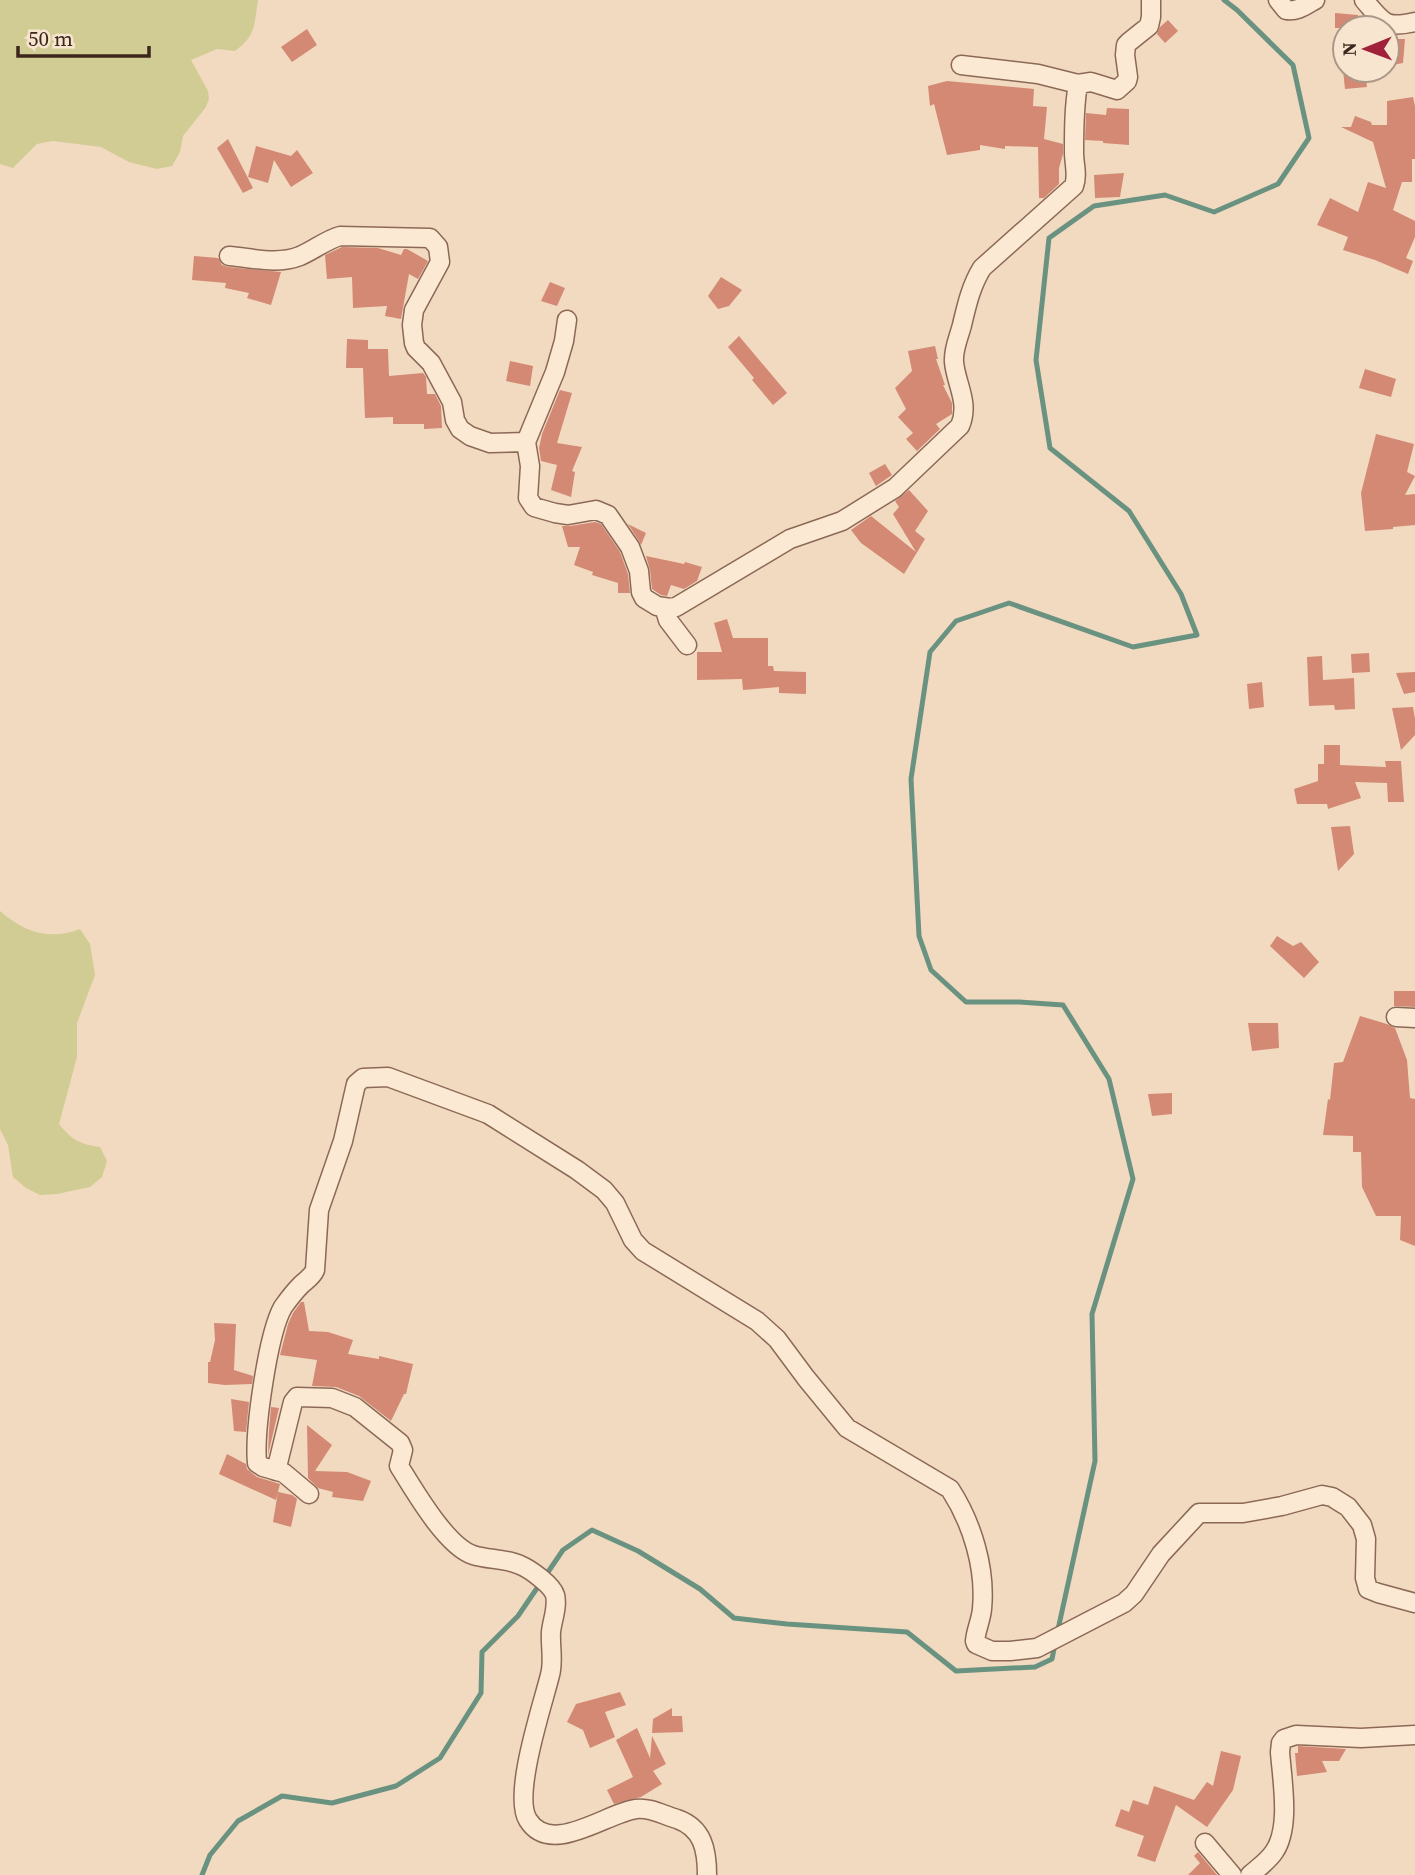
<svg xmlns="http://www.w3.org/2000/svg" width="1415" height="1875" font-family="'Source Serif 4',serif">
	<rect width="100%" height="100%" fill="#f2dac0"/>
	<!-- green -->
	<path fill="#d1cc93" d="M0,0h258c-4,25 -2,36 -23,51l-18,-2 -26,11 17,31 1,8 -3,8 -23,29 -3,16 -8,14 -15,3 -28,-7 -28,-15 -48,-6 -16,3 -24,24 -13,-4z
		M0,911c24,21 49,30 80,18l10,15 5,31 -18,48v34l-18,67c13,16 20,20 41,23l7,14 -5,16 -12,10 -33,7 -17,1 -14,-7 -13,-11 -5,-32 -8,-16z"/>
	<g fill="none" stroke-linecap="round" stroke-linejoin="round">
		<!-- stream -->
		<path stroke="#6a9281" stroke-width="5" d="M1057,1634l38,-173 -3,-147 41,-135 -24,-100 -46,-74 -44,-3h-53l-35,-32 -12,-34 -8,-157 19,-127 26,-31 53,-18 124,44 64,-12 -16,-41 -52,-83 -79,-63 -14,-88 13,-122 45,-32 71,-11 49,17 64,-28 31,-46 -16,-73 -56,-55 -13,-10
			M202,1875l8,-20 28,-34 44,-25 50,7 64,-17 44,-28 41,-65 1,-41 36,-36 45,-66 29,-20 46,21 62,38 34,29 53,6 120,8 49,39 79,-4 17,-8 3,-15"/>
	</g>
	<!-- building -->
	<path fill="#d38973" d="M1335,13l23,2 2,13h-25z
		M1168,20l10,11 -13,12 -8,-9 3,-7z
		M307,29l10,16 -25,17 -11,-15z
		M1387,39h18l-2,24 -16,3z
		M1343,70h22l2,17 -22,2z
		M947,81l87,8 -1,17 14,1 -3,32 19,5v10l-4,14v16l-15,14h-5l-1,-51 -33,-1v3l-25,-4v5l-33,5 -13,-51 -4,2 -2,-20z
		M1413,97l2,9v53h-3v23h-10l-9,28 22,11v16l-9,21 7,3 -5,13 -33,-14 -32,-10 5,-13 -31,-12 13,-27 28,14 10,-30 18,6 -13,-46 -32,-15h10l4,-11 16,6 1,3h15v-24z
		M1107,108l22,1v36l-26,-2v-2l-18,-1 1,-27 20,2z
		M228,139l25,49 -10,5 -26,-45z
		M256,146l35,10 6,-6 16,23 -22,14 -17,-27 -6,23 -20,-6z
		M1124,173l-4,24 -25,1 -1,-23z
		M342,247l36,1 23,7 3,-6h3l21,12 -10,18 -9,-5 -8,45 -16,-3 2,-10 -34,2 -1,-31 -25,2 -2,-24z
		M194,256l24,2 4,7 6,2 53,5 -10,33 -24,-7 2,-5 -24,-5 1,-5 -34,-3z
		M721,277l21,13 -13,16 -11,3 -10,-13z
		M550,282l15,6 -8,18 -16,-5z
		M739,336l48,57 -14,12 -21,-25 2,-2 -26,-31z
		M347,339l21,1v9h20l1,27 34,-3 3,4 1,17h8l6,12 1,22 -18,1v-5h-31v-7l-28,1 -2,-50h-17z
		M935,346l3,13h-2l9,26h-2l9,18v11l-16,10 4,5 -23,22 -11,-12 7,-6 -15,-16 8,-8 -11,-21 17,-17 -4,-20z
		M510,361l23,5 -3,20 -24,-5z
		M1365,369l31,10 -5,18 -32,-9z
		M560,390l12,3 -15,50 25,4 -10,24 3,1 -4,25 -20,-7 6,-25 -16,-4 -2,-13 3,-14z
		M1376,434l38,10 -7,28 8,4 -10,19 10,-1v31l-22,2v2l-28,2 -4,-38z
		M885,464l7,11 -16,11 -7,-13z
		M909,490l19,21 -13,20 10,8 -21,35 -43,-31 -10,-13 20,-14 45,36 -23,-38 6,-7 -4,-6z
		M595,522l6,2 19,28 8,22 2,19h-12v-10l-26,-8 1,-3 -19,-7 6,-18h-12l-6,-21h8z
		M628,524l18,9 -5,12 -2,-4z
		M646,556l38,8 1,-2 17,5 -5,14 -13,8 -13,-4 -4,11 -6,-1 -9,-6 -2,-19z
		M727,619l6,19h35v28h5l1,5 32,1v22l-27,-1v-6l-36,3 -1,-11 -45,1v-28h25l-8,-29z
		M1369,653l1,19 -18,1 -1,-19z
		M1322,656l1,24 31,-2 1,31 -20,1 -1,-5 -25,1 -2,-49z
		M1415,672v20l-11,2 -8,-21z
		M1262,682l2,25 -15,2 -2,-25z
		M1413,707l2,12v16l-14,15 -9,-42z
		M1324,745h16v20l46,2 -1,-6h16l3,41h-16l-1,-19 -32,-1 6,16 -33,11 -1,-5h-30l-3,-15 24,-8v-17h6z
		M1350,826l4,28 -16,17 -7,-44z
		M1277,936l16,10 8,-4 18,20 -15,16 -34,-32z
		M1394,991h21v16l-21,-1z
		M1360,1016l27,8 8,4 12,32 3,38 5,1v147l-15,-6 1,-24h-25l-14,-29 -1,-35h-8v-16l-30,-1 5,-36 2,1 4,-37 9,-1z
		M1248,1023h30l1,25 -27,3z
		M1172,1093v21l-20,2 -4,-22z
		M301,1302h3l5,29 19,1 25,8 -5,14 31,5v-3l34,8 -7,30h-2l-13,27 -32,-25 -23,-9 -24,-1 5,-26 -37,-5 8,-31 5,-11z
		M214,1323l22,1 -2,46 19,6 -1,8 -27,1 -17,-2v-21h2l5,-22z
		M231,1399l18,3 -3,30 -12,-1z
		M271,1407l8,1 -11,47 1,-25z
		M307,1425l25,20 -17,26 32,1 24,9 -8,20 -31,-4 1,-5 -15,-4 -10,-10z
		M227,1454l19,10 1,5 10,8 23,7 -4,16 -57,-26z
		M278,1492l14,3 5,4 -6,28 -18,-5z
		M620,1692l6,13 -21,7 10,25 -25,11 -7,-18 -16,-8 9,-18z
		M672,1708v8h10l1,16 -31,1 1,-14z
		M637,1728l13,30 2,-22 14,28 -13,7 9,13 -21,13 -27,7 -7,-14 26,-13 -17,-37z
		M1298,1746l48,3 -7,12h-17l5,11 -30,4 -2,-23h3z
		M1221,1751l20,5 -8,34 -26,37 -31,-22 -21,57 -18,-6 7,-20 -29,-10 6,-17 8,3 4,-12 15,5 6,-19 40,14 13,-18 6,4z
		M1198,1852l19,23h-29l12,-12 -6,-7z"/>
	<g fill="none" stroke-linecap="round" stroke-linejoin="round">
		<!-- street casing -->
		<g stroke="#8c6956" stroke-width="21">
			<path id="street" d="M1278,0l8,10c11,2 20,-5 29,-10
				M1364,0c19,22 20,29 51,22
				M961,65l77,9 40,10
				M229,256c24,2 48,9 71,0 14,-6 26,-16 40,-20l90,2 8,9 2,15 -26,48 -2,15 2,18 2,5 15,15 21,39 3,18 5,9 10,7 20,7 36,-1
				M567,320l-3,21 -9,31 -29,70 4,24 -2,32 6,9 21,6 13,2 28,-5 12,5 22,32 9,24 2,21 3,6 13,8 13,2 6,-1 114,-68 52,-18 53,-33 65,-62c10,-23 -4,-42 -6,-64 -1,-13 5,-25 8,-37 5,-21 9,-39 20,-57l92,-82c4,-11 0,-22 0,-34 0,-23 0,-45 4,-68l13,-2 26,8 10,-9 1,-4 -3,-22 1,-10 3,-3 20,-16 2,-9v-17
				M664,607l4,13 19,25
				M1396,1017l19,1
				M276,1471l17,-69 4,-5 35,1 23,9 45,36 3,7 -4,16c15,24 47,80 74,89 15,5 32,3 47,10 10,4 32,20 35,30 3,12 -3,26 -4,37 -1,14 3,29 -1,43 -7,29 -38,120 -22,145 23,37 78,-7 108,-11 14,-2 27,6 41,10 26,9 30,31 30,56
				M309,1494l-25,-21 -21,-6 -6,-4c-3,-32 11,-130 26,-156 5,-7 12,-16 18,-22 5,-5 11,-8 14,-15l4,-60 24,-69 13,-57 7,-6 25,-1 100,37 89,56 27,20 11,13 18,37 10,11 114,70 20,18 29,39 41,50 103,61c22,34 36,79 32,120 -1,11 -6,21 -7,32l1,3 16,7h18l27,-3 87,-45 10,-9 27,-40 38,-41h44l39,-7 40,-11 10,2 16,10 14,18 4,14 -1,39 3,11 10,4 37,10
				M1205,1843l27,32
				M1250,1875c8,-7 18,-14 24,-23 17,-24 8,-72 6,-100l1,-9 3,-4 12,-4 65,3 54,-3"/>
		</g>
		<!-- street -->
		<use href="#street" stroke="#fbe9d4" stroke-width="18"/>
	</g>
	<!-- north arrow -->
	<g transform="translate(1366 49) rotate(269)"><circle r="33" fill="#f8e5d0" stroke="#ac9888" stroke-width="2"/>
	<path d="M0-5L12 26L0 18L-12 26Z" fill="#a0213a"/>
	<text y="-10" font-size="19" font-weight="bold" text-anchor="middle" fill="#3b251c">N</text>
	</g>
	<!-- scale -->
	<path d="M18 46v10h131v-10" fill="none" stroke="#3b251c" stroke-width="3.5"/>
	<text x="28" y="46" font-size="21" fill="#3b251c" stroke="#f8e5d0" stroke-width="5" paint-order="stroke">50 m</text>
</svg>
